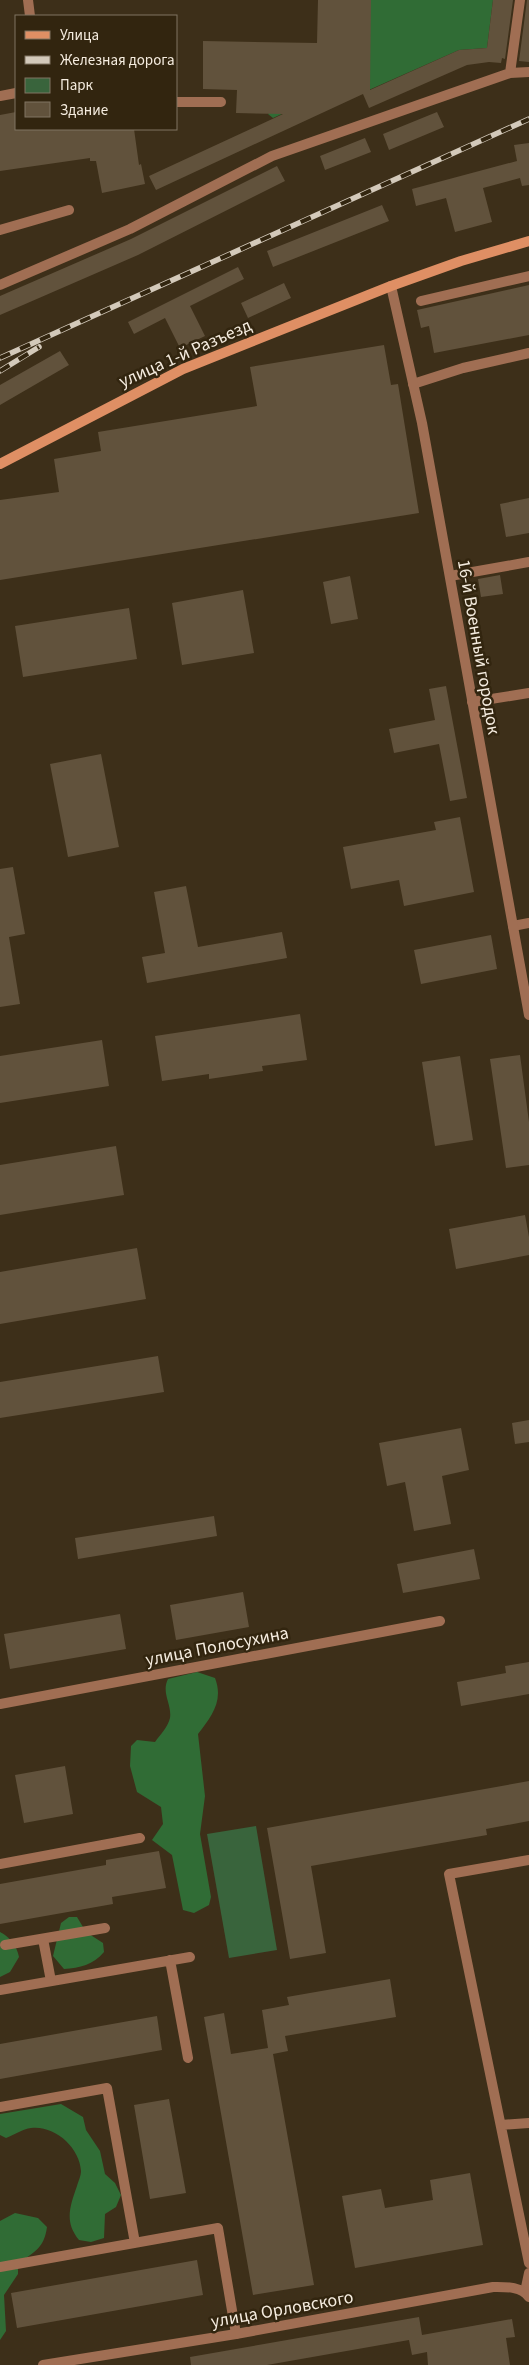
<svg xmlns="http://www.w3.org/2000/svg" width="529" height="2365" font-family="'Source Sans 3',sans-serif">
	<rect width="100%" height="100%" fill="#3d2f19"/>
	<!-- green -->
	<path fill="#39643c" d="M256,1826l21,124 -48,8 -22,-124z"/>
	<!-- forest -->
	<path fill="#306c35" d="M371,0h122l-6,48 -28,2 -97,43 -8,-12 -81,37 -5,-4z
		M197,1672l18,6c9,23 -4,39 -17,56l7,62 -5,38 11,63 -2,8 -15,8 -11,-3 -11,-55 -20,-15 11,-16 -2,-17 -24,-15 -7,-26 1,-20 6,-6 18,2c5,-7 13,-15 15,-24 2,-14 -9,-25 -2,-39z
		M69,1917h8l9,15 17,11 1,9c-11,13 -24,16 -40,17l-11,-13 8,-33z
		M0,1932c10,5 17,14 19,25l-9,15 -10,5z
		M61,2104l22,13 3,13 14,21 5,23 10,9 6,12 -5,12 -11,7 -1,24 -13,4 -12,-2c-15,-18 -9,-34 -2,-54 1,-4 4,-10 4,-15 -1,-23 -26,-46 -50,-43 -8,1 -17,7 -25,10l-6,-3v-21z
		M15,2213l23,5 9,9c-3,21 -12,25 -29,36v11l-14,21 2,36 -6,9v-119z"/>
	<!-- building -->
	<path fill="#61523c" d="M318,0h53l-1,90 89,-40 28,-2 6,-48h20l-8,59 -3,-1 -1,5 -12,-1 -22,3 -98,43 -6,-14 -207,96 -7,-14 134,-62 -47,-1 1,-23 -34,-1v-48l114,2z
		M527,0h2v62l-10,-1z
		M16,112v17h118l5,36 2,-1 4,20 -43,9 -6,-32h-6v-3l-90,13v-56z
		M437,112l7,15 -55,23 -6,-16z
		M365,138l6,14 -46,18 -5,-14z
		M529,143v42l-7,1 -2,-8 -37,10 9,34 -37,10 -9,-34 -30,8 -4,-17 105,-28 -3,-16z
		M277,166l8,15 -147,74 -138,60v-19l131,-57z
		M382,205l7,16 -116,46 -6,-16z
		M238,267l6,12 -54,27 15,30 -25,12 -15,-30 -31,16 -6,-12z
		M284,283l7,15 -43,20 -7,-15z
		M529,285v50l-95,18 -5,-27 -8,2 -4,-18z
		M384,345l7,40 7,-1 21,129 -419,67v-80l59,-8 -5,-33 47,-8 -3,-19 159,-26 -7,-39z
		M60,351l9,14 -69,40v-20z
		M529,498v35l-23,4 -6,-33z
		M500,575l3,19 -22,3 -3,-18z
		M350,576l8,43 -27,5 -8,-42z
		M243,590l11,63 -72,12 -10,-62z
		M129,608l8,51 -114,18 -8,-51z
		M446,686l21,112 -17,3 -11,-57 -45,9 -5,-24 46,-9 -6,-31z
		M101,754l18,93 -51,10 -18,-93z
		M460,817l14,75 -70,14 -5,-26 -48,9 -8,-42 93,-17 -2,-8z
		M13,867l12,67 -16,3 11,67 -20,3v-138z
		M186,886l12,61 84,-15 5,26 -140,25 -5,-26 23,-4 -11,-61z
		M491,935l6,34 -76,15 -7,-34z
		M300,1014l7,46 -45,6 1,5 -54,8v-5l-47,7 -7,-45z
		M102,1040l7,46 -109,17v-47z
		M520,1055l9,67v43l-23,3 -16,-109z
		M460,1056l13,84 -38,6 -13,-84z
		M116,1146l8,49 -124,20v-50z
		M525,1215l4,22v18l-73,14 -7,-40z
		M137,1248l9,51 -146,25v-52z
		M158,1356l6,36 -164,26v-36z
		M529,1420v22l-14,2 -3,-21z
		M461,1428l8,42 -27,6 9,48 -37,7 -9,-49 -18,4 -8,-43z
		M214,1516l3,20 -139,23 -3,-21z
		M474,1549l6,30 -77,14 -6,-29z
		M243,1592l6,35 -73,13 -6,-35z
		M120,1614l6,35 -116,20 -6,-35z
		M529,1662v32l-68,12 -4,-24 49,-9 -1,-7z
		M65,1766l8,48 -49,9 -9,-48z
		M529,1781v40l-43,8 1,6 -176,31 15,87 -36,6 -23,-131z
		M159,1851l7,37 -54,9 1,7 -113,20v-40l106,-19v-5z
		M390,1979l6,38 -111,19 3,15 -15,3 41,231 -61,10 -49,-278 20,-4 7,41 37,-6 -6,-38 27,-5 -2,-8z
		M157,2016l5,34 -162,29v-35z
		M169,2099l17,94 -36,6 -16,-94z
		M470,2173l13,72 -128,23 -13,-72 39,-7 4,19 48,-8 -3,-20z
		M197,2260l6,35 -186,33 -6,-35z
		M419,2317l3,18 90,-16 3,18 -9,1 4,27h-82l-1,-13 -15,3 -3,-15 -142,25h-76l-1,-8z"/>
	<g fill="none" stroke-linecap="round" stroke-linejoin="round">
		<!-- lane -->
		<path stroke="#a06e53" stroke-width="10" d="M28,0l2,16
			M510,73l19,-1
			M0,96l16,-3
			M176,102h45
			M0,230l69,-20
			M0,285l130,-56 142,-73 238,-83 10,-73
			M421,301l108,-25
			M413,384l50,-16 66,-15
			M450,576l79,-14
			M472,702l57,-9
			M513,926l16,-3
			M529,1860l-80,14 80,389
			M43,1939l8,42
			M5,1945l100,-17
			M170,1960l18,98
			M0,1990l190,-33
			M0,2107l107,-19 28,155
			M501,2125l28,-2
			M0,2267l218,-39 18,106
			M525,2292l4,-19"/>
		<!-- street -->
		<path stroke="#a06e53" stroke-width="10" d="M391,286l31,137 107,592
			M0,1704l440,-83
			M0,1864l140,-26
			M43,2365l193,-31 257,-47c12,0 28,-1 36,10"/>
		<!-- secondary -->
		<path stroke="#df8f64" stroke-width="10" d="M0,464l183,-95 208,-83 70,-25 68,-20"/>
		<!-- rail casing -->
		<g stroke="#d3c9ba" stroke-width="5.5">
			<path id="rail" d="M0,358l529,-239
				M0,371l39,-24"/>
		</g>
		<!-- rail -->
		<use href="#rail" stroke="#32250f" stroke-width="4" stroke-dasharray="11" stroke-linecap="butt"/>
	</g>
	<g text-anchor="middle" stroke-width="5" stroke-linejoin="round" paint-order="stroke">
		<!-- street labels -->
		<g font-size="18" fill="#f5ecdf" stroke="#32250f">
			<text transform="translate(185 353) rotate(-24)" y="6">улица 1-й Разъезд</text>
			<text transform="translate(479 647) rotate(80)" y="6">16-й Военный городок</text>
			<text transform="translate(217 1646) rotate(-11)" y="6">улица Полосухина</text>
			<text transform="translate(282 2309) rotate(-10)" y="6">улица Орловского</text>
		</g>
	</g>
	<!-- legend -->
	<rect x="15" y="15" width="162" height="115" fill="#32250f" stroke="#807562"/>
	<rect x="25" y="31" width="25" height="8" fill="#df8f64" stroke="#807562"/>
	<text x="60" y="40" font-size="15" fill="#f5ecdf">Улица</text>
	<rect x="25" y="56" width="25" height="8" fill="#d3c9ba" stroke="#807562"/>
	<text x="60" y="65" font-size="15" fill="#f5ecdf">Железная дорога</text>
	<rect x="25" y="78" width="25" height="15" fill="#39643c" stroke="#807562"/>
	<text x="60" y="90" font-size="15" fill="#f5ecdf">Парк</text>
	<rect x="25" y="102" width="25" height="15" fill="#61523c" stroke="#807562"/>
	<text x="60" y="115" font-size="15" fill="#f5ecdf">Здание</text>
</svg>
